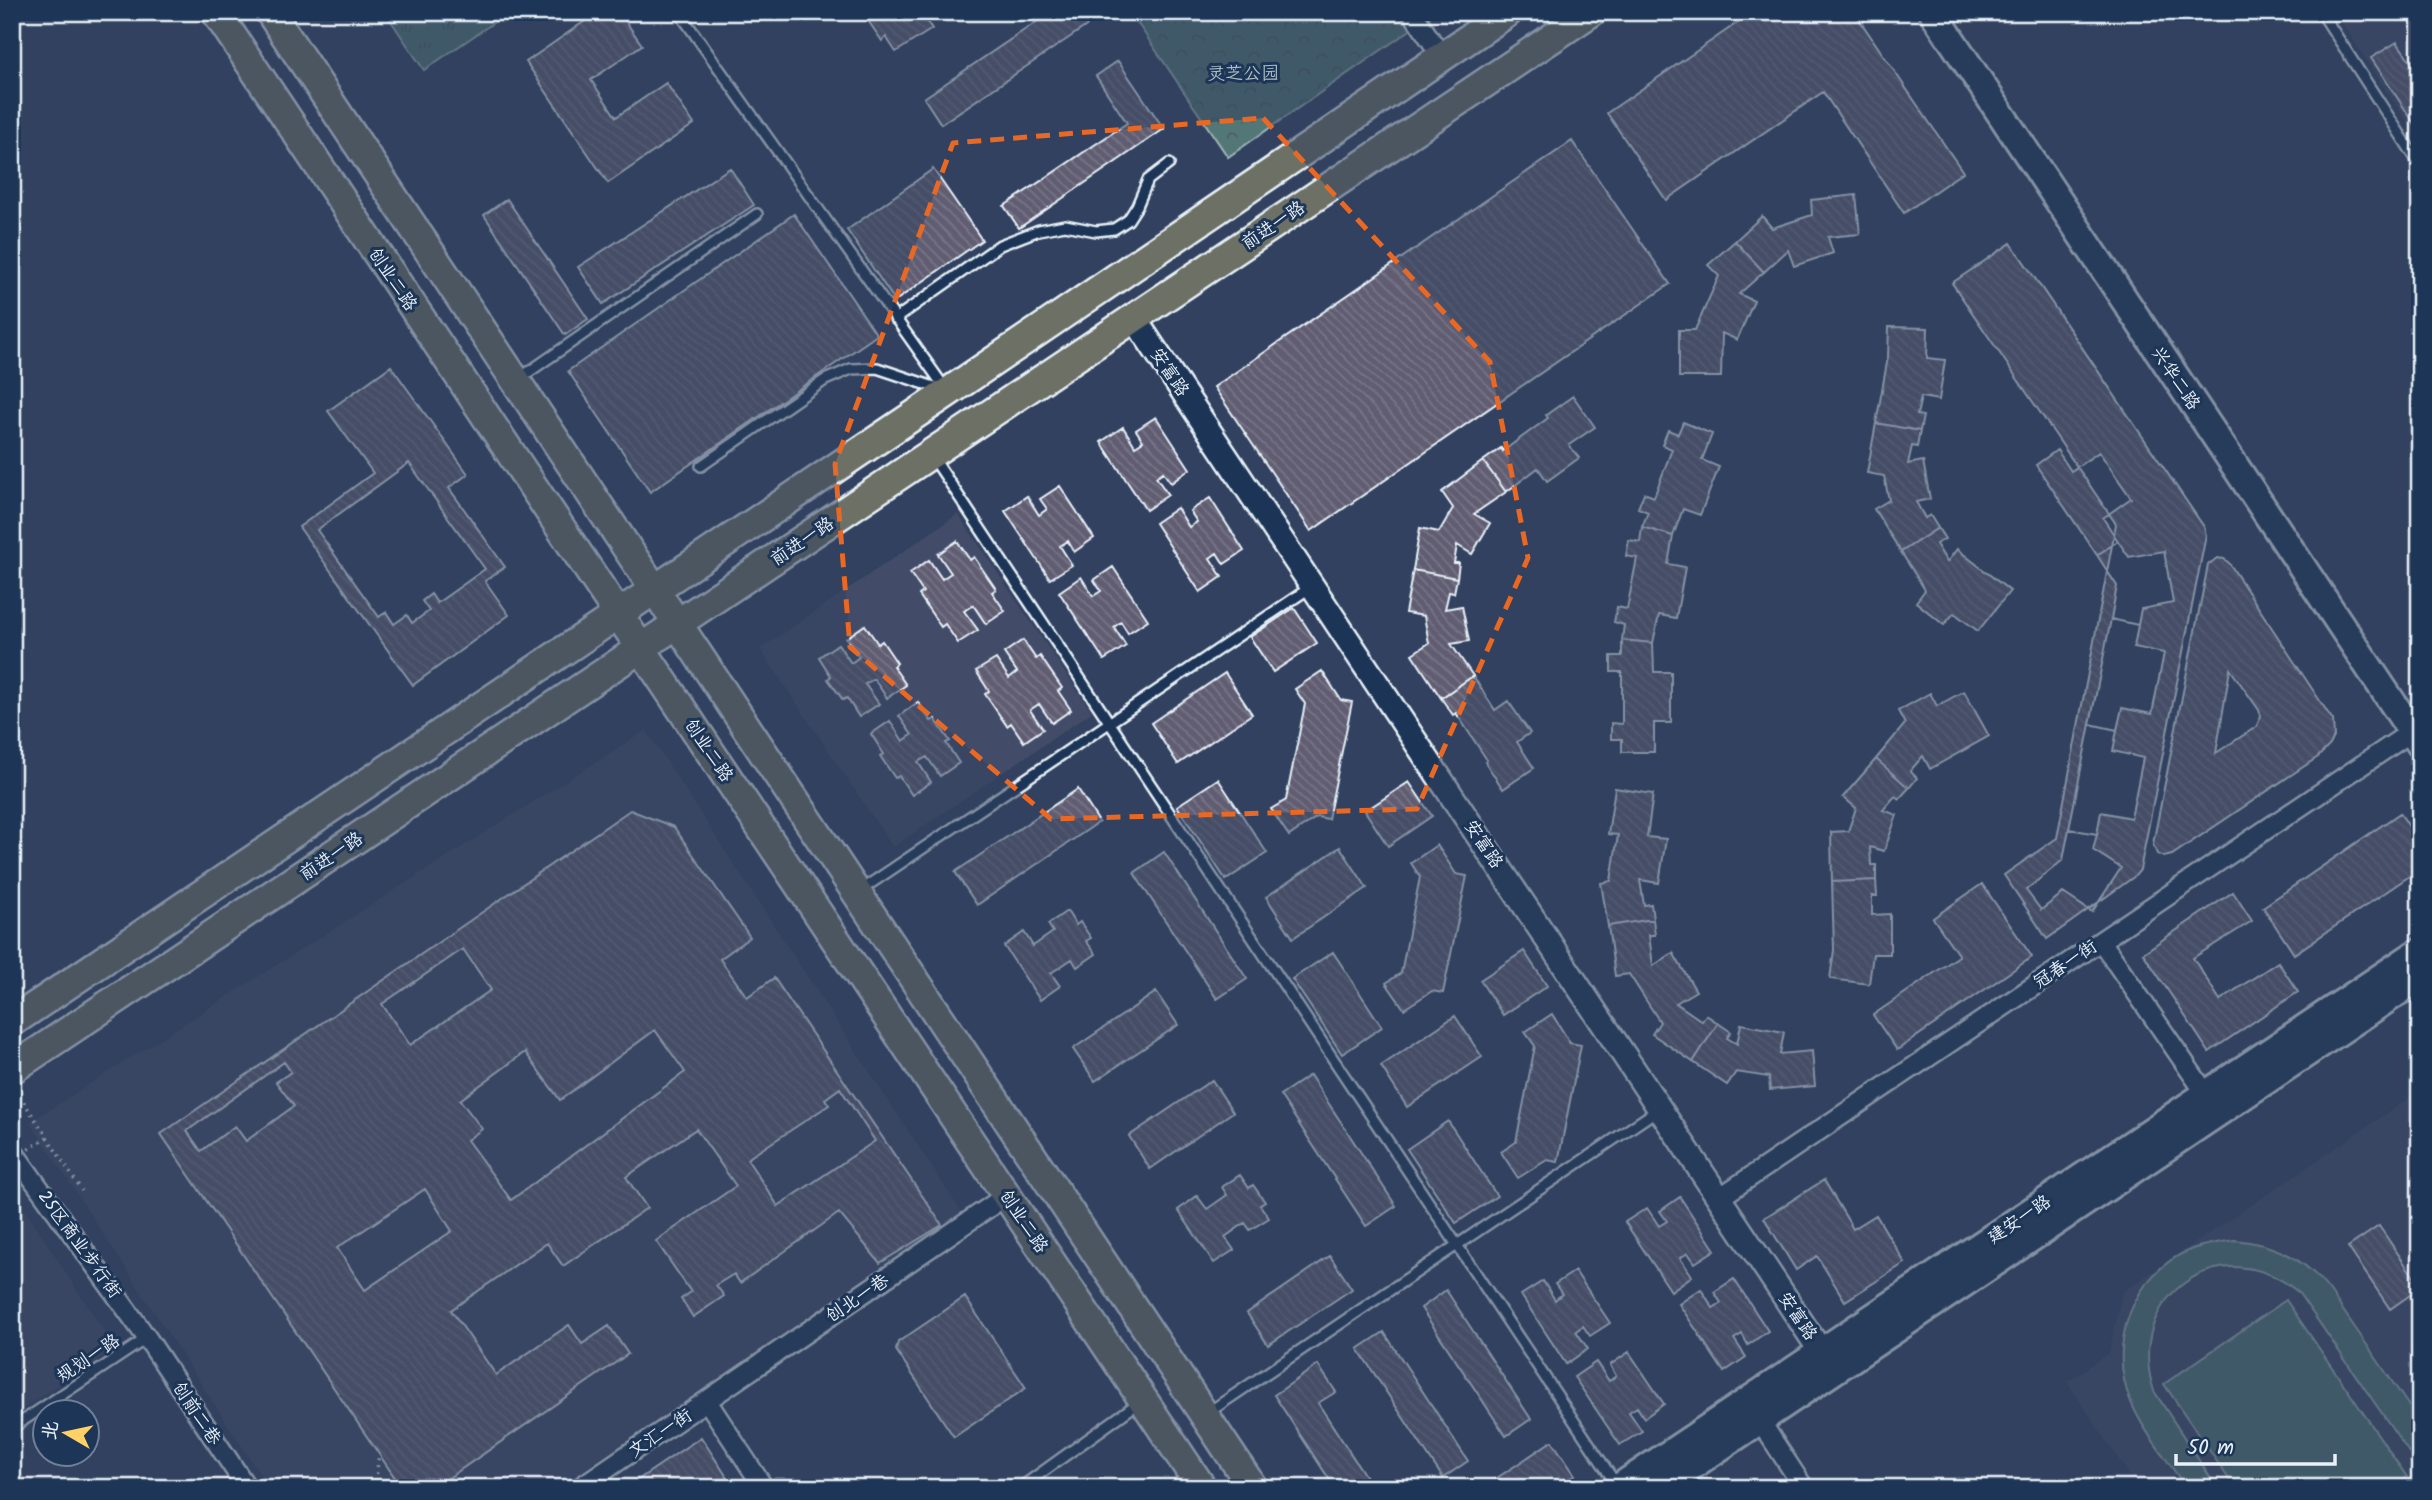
<svg xmlns="http://www.w3.org/2000/svg" width="2432" height="1500" font-family="Kalam,'LXGW WenKai TC',sans-serif">
	<defs>
		<pattern id="grass-tufts" width="24" height="20" patternUnits="userSpaceOnUse" patternTransform="scale(1.75)"><rect width="24" height="20" fill="#537676"/><path d="M3 7l-1-3M5 7V3M7 7l1-3M15 17l-1-3M17 17v-4M19 17l1-3" fill="none" stroke="#4c5f60"/></pattern>
		<pattern id="park-crowns" width="20" height="18" patternUnits="userSpaceOnUse" patternTransform="scale(1.75)"><rect width="20" height="18" fill="#537676"/><path d="M2 6a3 3 0 1 1 6 0M12 15a3 3 0 1 1 6 0" fill="none" stroke="#4c5f60"/></pattern>
		<pattern id="building-back-hatch" width="6" height="6" patternUnits="userSpaceOnUse" patternTransform="scale(1.75)"><rect width="6" height="6" fill="#615d72"/><path d="M-1 5l2 2M0 0l6 6M5-1l2 2" fill="none" stroke="#787587"/></pattern>
	</defs>
	<rect width="100%" height="100%" fill="#31415f"/>
	<filter id="ink" filterUnits="userSpaceOnUse"><feTurbulence type="fractalNoise" baseFrequency=".0143" numOctaves="2"/><feDisplacementMap in="SourceGraphic" scale="14" xChannelSelector="R" yChannelSelector="G"/><feConvolveMatrix kernelMatrix="1 2 1 2 8 2 1 2 1" color-interpolation-filters="sRGB"/></filter>
	<g filter="url(#ink)">
		<!-- built -->
		<path fill="#424c68" d="M2335,12h85v130z
			M958,514l134,198 -199,135 -133,-198z
			M646,730l318,486 -407,272h-288l-239,-366z
			M2420,1091v397h-282l-71,-106 42,-29 13,-61z
			M12,1190l103,158 -103,68z"/>
		<!-- grass -->
		<path fill="url(#grass-tufts)" stroke="#9eb4b7" stroke-width="2" d="M385,12h124l-85,58z"/>
		<!-- park -->
		<path fill="url(#park-crowns)" stroke="#9eb4b7" stroke-width="2" d="M1130,12h306l-208,145z"/>
		<!-- pitch -->
		<path fill="#537676" stroke="#9eb4b7" stroke-width="2" d="M2235,1240c40,4 69,18 94,50l91,132v50l-10,-18 -112,-162c-77,-64 -175,5 -144,99l63,97h-31c-18,-28 -42,-55 -55,-86 -25,-57 2,-130 61,-153 14,-5 28,-7 43,-9z
			M2286,1300l121,177 -15,11h-157l-71,-104z"/>
		<!-- building -->
		<path fill="url(#building-back-hatch)" stroke="#e8f1f8" stroke-width="2" fill-rule="evenodd" d="M598,12h21l23,33 -51,35 25,37 50,-34 28,41 -86,59 -82,-121z
			M885,12h40l-2,2 9,15 -36,23 -10,-15 -4,4 -13,-19z
			M1051,12h29l8,13 -147,99 -17,-26z
			M1753,12h101l109,160 -59,41 -81,-121 -157,108 -59,-87z
			M2397,42l23,33v57l-49,-74z
			M1118,61l46,68 -145,99 -15,-22 123,-83 -31,-47z
			M1572,141l98,143 -359,247 -97,-144z
			M730,168l24,37 -151,99 -25,-37z
			M933,169l49,71 -87,61 -48,-71z
			M1856,195l4,39 -32,3 5,16 -39,13 -6,-16 -24,22 -29,-31 27,-25 10,12 40,-13 -1,-15z
			M507,199l81,120 -23,16 -81,-120z
			M794,214l83,121 -227,157 -82,-121z
			M1735,241l29,31 -25,22 15,7 -17,39 -15,-7 -1,44h-42v-47h16l24,-54 -11,-11z
			M2011,243l193,284 2,8 -66,335 -5,6 -88,63 -43,-64 53,-37 59,-314 -164,-241z
			M1889,327l39,1 -1,30 18,2 -6,40 -18,-3 -4,18 6,1 -3,15 -44,-8 12,-66z
			M391,366l77,108 -19,14 56,79 -20,14 24,34 -96,70 -114,-158 74,-54 -45,-62z
			M1573,396l22,31 -26,18 10,13 -32,23 -9,-13 -32,24 -23,-31 18,-13 2,3 45,-33 -2,-3z
			M1156,417l34,52 -19,14 -8,-11 -7,5 12,18 -22,15 -45,-68 22,-15 12,19 8,-5 -7,-11z
			M1683,422l29,12 -10,26 17,7 -19,48 -17,-6 -10,27 -31,-9 6,-15 -10,-4 6,-15 10,4 18,-48 -10,-4 6,-15 10,4z
			M1876,423l44,8 -3,16 -5,-1 -4,18 15,-3 7,38 -14,3 9,16 5,-3 8,13 -37,24 -27,-43 15,-9 -5,-24 -17,-3z
			M2057,450l14,21 28,-19 32,46 -28,20 15,23 -21,14 -61,-90z
			M1483,461l23,31 -32,22 16,9 -18,31 -15,-9 -3,18h5l-2,15 -44,-8 7,-42 19,4 14,-24 -11,-16z
			M409,463l76,106 -48,34 -6,-9 -9,7 7,10 -17,12 -5,-8 -13,9 -8,-12 -7,5 -62,-87z
			M1060,486l34,52 -20,14 -6,-11 -8,5 12,19 -22,14 -45,-68 22,-15 12,19 8,-6 -7,-10z
			M1210,498l34,53 -20,13 -7,-11 -7,5 12,19 -22,15 -45,-69 22,-15 12,19 8,-5 -7,-11z
			M1642,527l31,9 -5,28 17,3 -9,51 -17,-3 -6,28 -31,-3 2,-15 -10,-3 3,-15 10,2 10,-51 -11,-2 3,-16 11,2z
			M1938,528l7,11 -9,5 11,18 10,-13 53,42 -32,40 -24,-18 -10,12 -28,-23 9,-12 -24,-38z
			M957,541l13,19 4,-3 22,32 -4,3 13,19 -19,13 -13,-19 -9,6 14,19 -20,13 -13,-19 -4,3 -22,-32 4,-3 -13,-19 19,-13 13,19 9,-6 -13,-19z
			M2118,541l11,16 35,-6 9,52 -32,6 -3,16 -27,-6 6,-33 -20,-31z
			M2217,558l7,1 5,4 99,150 5,7 1,17 -4,8 -12,12 -146,98 -8,2 -7,-3 -4,-10 55,-279zM2230,669l29,41 2,7 -5,10 -40,26z
			M1113,567l35,53 -20,13 -7,-11 -7,5 12,19 -22,14 -45,-68 22,-15 12,19 8,-5 -7,-11z
			M1413,570l44,8 -3,15 -5,-1 -4,17 17,-3 7,35 -18,3 22,32 -32,22 -29,-44 17,-11 -5,-27 -19,-3z
			M1294,608l23,35 -44,29 -23,-35z
			M2111,619l27,6 -4,22 30,6 -12,61 -30,-6 -5,22 -27,-6z
			M865,625l13,19 4,-3 15,22 -4,3 13,19 -19,13 -13,-19 -9,5 14,20 -20,13 -12,-19 -4,2 -15,-21 3,-3 -12,-19 19,-13 13,19 8,-6 -13,-19z
			M1023,640l13,19 4,-3 22,32 -4,3 13,19 -19,13 -13,-19 -9,6 13,19 -19,13 -13,-19 -4,3 -22,-32 4,-3 -13,-20 20,-12 13,19 8,-6 -13,-19z
			M1622,640l31,3 1,29h17v51h-17v29h-32v-13h-11v-16l11,1v-52h-11v-16h11z
			M1322,671l19,29 11,2 -24,117 -11,-2 -28,19 -18,-27 15,-9 19,-96 -10,-15z
			M1225,673l27,41 -74,50 -27,-41z
			M1473,676l22,34 13,-9 22,32 -13,9 17,26 -31,21 -18,-27 2,-2 -31,-47 -3,2 -12,-17z
			M1964,691l25,45 -59,33 -7,-13 -13,15 7,7 -8,10 -33,-29 29,-35 -7,-13 32,-18 7,13z
			M918,702l13,19 4,-2 15,22 -4,2 13,20 -19,13 -13,-19 -9,5 13,20 -19,13 -13,-19 -4,2 -15,-22 4,-2 -13,-20 19,-13 13,20 9,-6 -13,-19z
			M2090,724l27,6 -4,21 30,7 -12,60 -30,-6 -4,22 -28,-5z
			M1876,759l33,29 -10,11 -4,-3 -12,14 14,5 -13,36 -14,-4 1,18h5v15l-44,2 -1,-50 17,-1 8,-23 -13,-11z
			M1218,779l49,74 -41,27 -49,-74z
			M1409,782l23,34 -44,30 -23,-35z
			M1615,788l38,6 -6,43 19,2 -7,44 -19,-3 4,25 7,-1 2,15 -45,7 -7,-43 10,-2 7,-46 -10,-1z
			M1078,789l21,33 -122,83 -22,-33z
			M630,810l44,17 76,110 -30,22 27,38 27,-19 168,247 -62,38 -41,-50 -99,70 -6,-9 -18,11 8,11 -31,21 -12,-18 10,-7 -35,-51 80,-55 -40,-57 -70,48 21,31 -84,58 -16,-23 -96,67 45,65 73,-50 13,19 27,-18 19,28 -194,134h-32l-241,-354zM463,949l28,41 -81,55 -28,-41zM655,1030l30,42 -174,128 -44,-60 15,-11 -22,-29 65,-48 35,48zM425,1189l27,42 -87,59 -28,-42z
			M2400,813l20,30v26l-126,85 -31,-47z
			M2069,829l28,5 -4,16 28,18 -29,44 -29,-19 -22,17 -15,-20 37,-30z
			M1437,845l19,29 11,2 -24,117 -11,-2 -28,18 -18,-26 15,-10 19,-96 -9,-14z
			M1340,847l27,41 -74,50 -27,-41z
			M1164,852l83,127 -30,20 -83,-126z
			M1876,880l1,16h-5v19l18,-1v40h-17l-4,30 -39,-5 4,-29 -2,-68z
			M1982,884l50,73 -135,93 -24,-35 86,-59 -26,-38z
			M2233,892l19,29 -59,37 27,42 58,-38 20,30 -89,60 -66,-99z
			M1067,911l9,14 4,-3 11,16 -5,3 10,13 -19,13 -5,-8 -21,14 9,13 -20,14 -36,-54 20,-14 9,14 20,-14 -5,-8z
			M1653,919l2,16h-6l4,31 20,-13 23,38 -20,12 26,18 4,-6 12,8 -25,39 -41,-28 8,-12 -31,-48 -14,2 -7,-50z
			M1524,951l23,35 -44,29 -23,-35z
			M1333,952l49,75 -40,27 -50,-75z
			M1156,992l22,33 -83,56 -22,-32z
			M1552,1014l18,29 11,2 -23,117 -11,-2 -29,18 -17,-26 15,-10 19,-96 -10,-14z
			M1455,1016l27,41 -75,50 -26,-41z
			M1718,1023l13,9 -4,6 10,6 4,-20 43,8 -4,22 32,-3 3,35 -45,4 -1,-13 -33,-5 -9,13 -34,-23z
			M284,1062l7,10 -15,10 18,24 -48,35 -11,-15 -34,25 -14,-20z
			M1310,1075l86,131 -30,20 -86,-131z
			M1212,1080l21,32 -83,57 -21,-33z
			M840,1088l35,53 -97,65 -31,-47 82,-54 -4,-6z
			M1448,1121l49,75 -41,27 -49,-74z
			M1240,1175l9,13 4,-3 12,17 -5,3 9,13 -19,12 -5,-7 -20,14 9,13 -20,13 -36,-53 19,-14 10,13 20,-14 -5,-8z
			M1824,1180l29,49 23,-14 29,48 -60,38 -28,-45 -21,14 -32,-52z
			M1680,1197l35,53 -20,13 -7,-10 -8,5 12,18 -21,15 -46,-69 22,-14 12,18 8,-5 -7,-10z
			M2379,1226l41,60v2l-30,21 -42,-62z
			M1330,1256l22,33 -84,56 -21,-32z
			M1575,1271l35,52 -20,13 -7,-10 -7,5 12,18 -22,15 -45,-69 22,-14 12,19 7,-6 -7,-10z
			M1734,1279l34,52 -20,14 -6,-11 -8,5 12,18 -22,15 -45,-68 22,-15 12,19 8,-5 -7,-11z
			M1446,1290l85,129 -25,17 -85,-128z
			M965,1297l61,91 -72,49 -58,-87 2,-8z
			M1384,1332l84,129 -25,17 -85,-129z
			M1629,1352l35,52 -20,14 -7,-11 -8,5 13,19 -22,14 -46,-68 22,-15 13,19 7,-5 -6,-11z
			M1318,1365l18,27 -18,11 55,85h-38l-61,-93z
			M701,1437l33,51h-108z
			M1552,1441l23,34 -19,13h-74z"/>
		<g fill="none" stroke-linecap="round" stroke-linejoin="round">
			<!-- service casing -->
			<g stroke="#e8f1f8" stroke-width="14">
				<path id="service" d="M679,12l268,379
					M2321,12l99,153
					M895,319l105,-74 39,-15 26,-5 31,6 18,-2 14,-9 9,-14 11,-26 21,-16
					M520,378l237,-164
					M932,456l684,1028
					M701,466l124,-86 26,-11 26,-1 63,21
					M858,892l453,-305
					M1206,1414l453,-305
					M12,1428l135,-90
					M1020,1488l121,-87"/>
			</g>
			<!-- minor casing -->
			<g stroke="#e8f1f8" stroke-width="23">
				<path id="minor" d="M1412,12l30,45
					M2101,941l105,153
					M12,1150l135,188 100,150
					M1719,1198l692,-466
					M707,1401l57,87
					M1755,1413l49,75
					M579,1488l428,-293"/>
			</g>
			<!-- tertiary casing -->
			<g stroke="#e8f1f8" stroke-width="28">
				<path id="tertiary" d="M1134,318l696,1047"/>
			</g>
			<!-- secondary casing -->
			<g stroke="#e8f1f8" stroke-width="32">
				<path id="secondary" d="M1933,12l487,732
					M1618,1488l802,-537
					M1659,1488l761,-511"/>
			</g>
			<!-- primary casing -->
			<g stroke="#e8f1f8" stroke-width="33">
				<path id="primary" d="M216,12l986,1476
					M270,12l983,1476
					M12,1022l929,-625 567,-385
					M12,1069l1579,-1057"/>
			</g>
			<!-- path -->
			<path stroke="#e8f1f8" stroke-width="3.5" stroke-dasharray="2 5" stroke-linecap="butt" d="M47,1137l35,54
				M375,1488l4,-35"/>
			<!-- service -->
			<use href="#service" stroke="#1d3557" stroke-width="9"/>
			<!-- minor -->
			<use href="#minor" stroke="#1d3557" stroke-width="18"/>
			<!-- tertiary -->
			<use href="#tertiary" stroke="#1d3557" stroke-width="23"/>
			<!-- secondary -->
			<use href="#secondary" stroke="#1d3557" stroke-width="26"/>
			<!-- primary -->
			<use href="#primary" stroke="#6c7065" stroke-width="28"/>
			<!-- path-bridge -->
			<path stroke="#e8f1f8" stroke-width="3.5" stroke-dasharray="2 5" stroke-linecap="butt" d="M12,1084l35,53 -35,23"/>
		</g>
	</g>
	<!-- marked area -->
	<path d="M0 0H2432V1500H0ZM1263,118l227,244 38,196 -111,251 -366,10 -201,-172 -15,-183 118,-321z" fill="#31415f" fill-opacity=".55" fill-rule="evenodd"/>
	<path fill="none" stroke="#e86824" stroke-width="5" stroke-dasharray="14 9" stroke-linejoin="round" d="M1263,118l227,244 38,196 -111,251 -366,10 -201,-172 -15,-183 118,-321z"/>
	<g text-anchor="middle" stroke-width="6" stroke-linejoin="round" paint-order="stroke">
		<!-- park labels -->
		<g font-size="18" fill="#acc0c4" stroke="#1d3557">
			<text x="1243" y="79">灵芝公园</text>
		</g>
		<!-- street labels -->
		<g font-size="18" fill="#e8f1f8" stroke="#1d3557">
			<text transform="translate(1273 225) rotate(-34)" y="6">前进一路</text>
			<text transform="translate(393 279) rotate(56)" y="6">创业二路</text>
			<text transform="translate(1170 372) rotate(56)" y="6">安富路</text>
			<text transform="translate(2176 378) rotate(56)" y="6">兴华二路</text>
			<text transform="translate(802 541) rotate(-34)" y="6">前进一路</text>
			<text transform="translate(709 750) rotate(56)" y="6">创业二路</text>
			<text transform="translate(1484 844) rotate(56)" y="6">安富路</text>
			<text transform="translate(331 856) rotate(-34)" y="6">前进一路</text>
			<text transform="translate(2065 964) rotate(-34)" y="6">冠春一街</text>
			<text transform="translate(2019 1219) rotate(-34)" y="6">建安一路</text>
			<text transform="translate(1024 1221) rotate(56)" y="6">创业二路</text>
			<text transform="translate(80 1244) rotate(54)" y="6">25区商业步行街</text>
			<text transform="translate(857 1298) rotate(-34)" y="6">创北一巷</text>
			<text transform="translate(1798 1316) rotate(56)" y="6">安富路</text>
			<text transform="translate(88 1358) rotate(-34)" y="6">规划一路</text>
			<text transform="translate(197 1413) rotate(56)" y="6">创前二巷</text>
			<text transform="translate(660 1433) rotate(-34)" y="6">文汇一街</text>
		</g>
	</g>
	<!-- margin -->
	<rect width="2432" height="1500" fill="none" stroke="#1d3557" stroke-width="42"/>
	<rect x="21" y="21" width="2390" height="1458" fill="none" stroke="#e8f1f8" stroke-width="2.5" filter="url(#ink)"/>
	<!-- north arrow -->
	<g transform="translate(66 1433) rotate(279)"><circle r="33" fill="#1d3557" stroke="#6e8097" stroke-width="2"/>
	<path d="M0-5L12 26L0 18L-12 26Z" fill="#ffd166"/>
	<text y="-10" font-size="19" font-weight="bold" text-anchor="middle" fill="#e8f1f8">北</text>
	</g>
	<!-- scale -->
	<path d="M2176 1454v10h159v-10" fill="none" stroke="#e8f1f8" stroke-width="3.5"/>
	<text x="2187" y="1454" font-size="21" fill="#e8f1f8" stroke="#1d3557" stroke-width="5" paint-order="stroke">50 m</text>
</svg>
